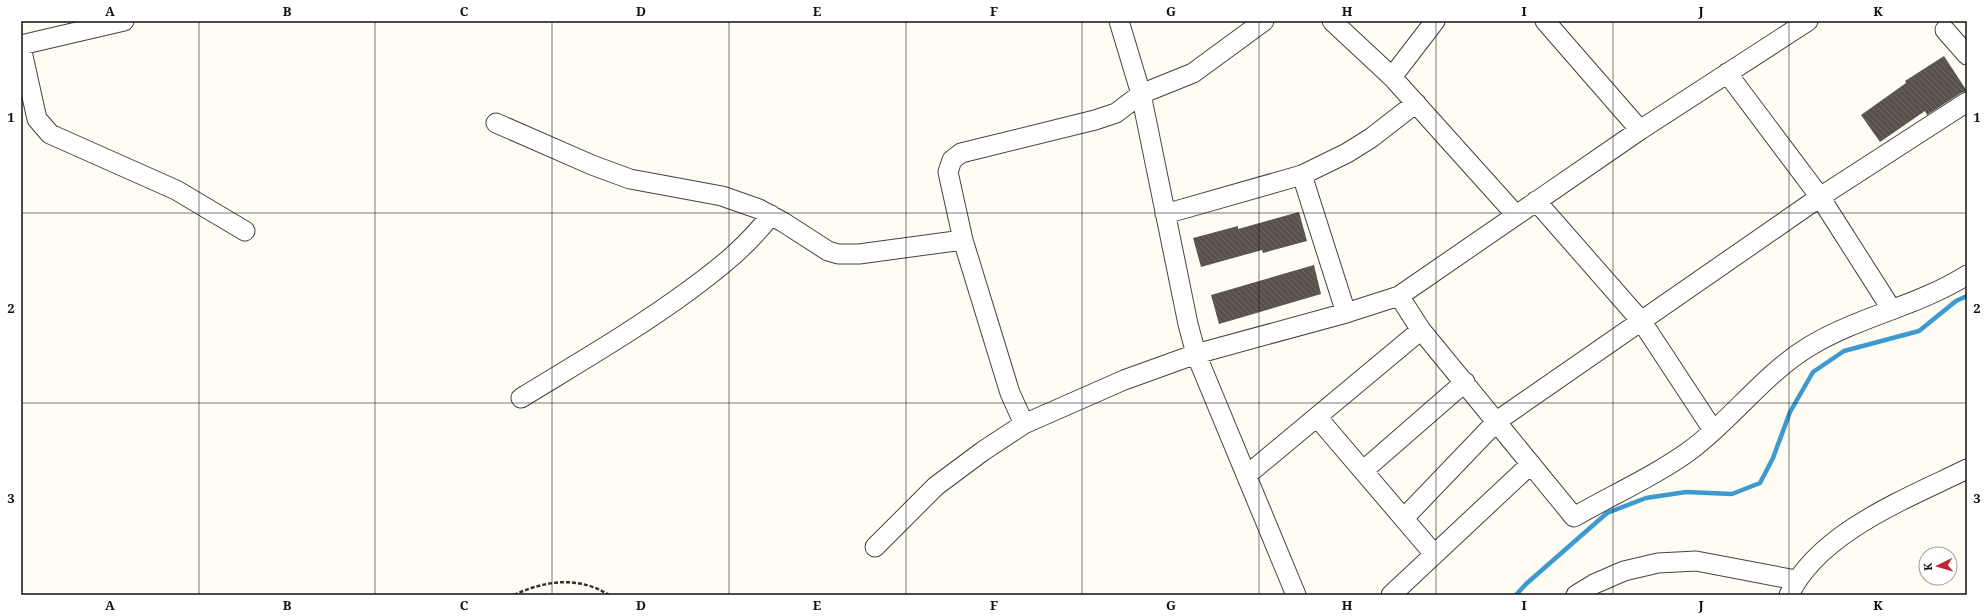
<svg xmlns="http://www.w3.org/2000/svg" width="1988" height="616" font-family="'Noto Serif',serif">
	<defs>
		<pattern id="building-back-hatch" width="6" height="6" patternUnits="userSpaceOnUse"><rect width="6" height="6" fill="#59514c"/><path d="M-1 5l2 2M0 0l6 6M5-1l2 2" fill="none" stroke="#6c6561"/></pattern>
	</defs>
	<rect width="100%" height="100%" fill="#fffcf3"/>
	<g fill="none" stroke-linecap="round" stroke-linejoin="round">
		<!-- stream -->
		<path stroke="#3d9acf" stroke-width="4.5" d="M1516,595l10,-11 81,-71 39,-15 40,-6 46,2 28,-11 13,-25 17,-46 23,-40 31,-21 75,-20 37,-30 11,-5"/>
	</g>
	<!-- building -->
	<path fill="url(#building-back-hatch)" d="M1944,56l23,35 -6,2 -34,22 -2,-4 -45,31 -19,-27 45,-32 -1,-2z
		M1299,212l8,29 -44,12 -1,-3 -61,17 -8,-29 45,-12v3z
		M1314,265l7,29 -102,30 -8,-29z"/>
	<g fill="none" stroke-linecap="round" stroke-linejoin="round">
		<!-- minor casing -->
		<g stroke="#434343" stroke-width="21">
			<path id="minor" d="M1119,21l22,73 47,230 8,30 100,241
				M1264,21l-71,52 -52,21 -25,19 -21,7 -134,33 -9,7 -4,12 15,68 47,153 14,31 100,-44 72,-26 150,-41 53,-17 241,-166 168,-109
				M1332,21l60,56 124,138
				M1545,21l95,109
				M1945,30l22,25
				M21,45l103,-24
				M21,47l16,72 13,15 126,56 69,41
				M1727,73l93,124 72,113
				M1392,77l43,-56
				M496,123l96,42 38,14 92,17 37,13 24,13 45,29 10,3h21l104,-14
				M1302,175l44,138
				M1536,201l106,121 71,108
				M1165,214l137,-39 45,-22 24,-15 45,-35
				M1399,296l22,34 153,187c38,-22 83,-42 118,-68 42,-32 73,-76 118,-103 50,-30 108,-40 157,-71
				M521,398c57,-35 116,-69 170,-109 30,-22 57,-44 80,-74
				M1317,417l117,137
				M1364,470l101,-88
				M1247,475l174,-145
				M1405,517l92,-96 323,-224 147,-95
				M875,547l61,-61 47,-35 41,-27
				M1391,595l140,-131
				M1576,595l18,-11 30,-13 34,-8 38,-2 100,19
				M1789,595c30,-63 119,-97 178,-126"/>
		</g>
		<!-- path -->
		<path stroke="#323232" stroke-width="2.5" stroke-dasharray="4 2" stroke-linecap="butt" d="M514,595c32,-15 65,-19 95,0"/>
		<!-- minor -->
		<use href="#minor" stroke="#fff" stroke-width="19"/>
	</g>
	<!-- grid -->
	<path fill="none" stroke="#101010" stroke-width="1" stroke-opacity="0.55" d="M199,21v574M375,21v574M552,21v574M729,21v574M906,21v574M1082,21v574M1259,21v574M1436,21v574M1613,21v574M1789,21v574M21,213h1946M21,403h1946"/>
	<!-- border -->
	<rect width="1988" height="616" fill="none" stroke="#ffffff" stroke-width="44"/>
	<!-- north arrow -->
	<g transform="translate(1938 566) rotate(265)"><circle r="19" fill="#ffffff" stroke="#9f9f9f"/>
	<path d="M0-3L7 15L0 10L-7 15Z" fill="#c32532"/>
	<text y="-6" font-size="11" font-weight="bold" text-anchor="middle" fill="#101010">K</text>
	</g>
	<rect x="22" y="22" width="1944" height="572" fill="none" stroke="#101010" stroke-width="1.5"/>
	<g font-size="13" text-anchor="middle" font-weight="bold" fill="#101010">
		<text x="110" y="16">A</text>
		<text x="287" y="16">B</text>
		<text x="464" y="16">C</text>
		<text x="641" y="16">D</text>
		<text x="817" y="16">E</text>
		<text x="994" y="16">F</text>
		<text x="1171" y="16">G</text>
		<text x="1347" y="16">H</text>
		<text x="1524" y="16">I</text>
		<text x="1701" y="16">J</text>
		<text x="1878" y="16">K</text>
		<text x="11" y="122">1</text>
		<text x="1977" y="122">1</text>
		<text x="11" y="313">2</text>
		<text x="1977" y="313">2</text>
		<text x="11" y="503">3</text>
		<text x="1977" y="503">3</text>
		<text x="110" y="610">A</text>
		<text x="287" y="610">B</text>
		<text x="464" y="610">C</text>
		<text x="641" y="610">D</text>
		<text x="817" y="610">E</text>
		<text x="994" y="610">F</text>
		<text x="1171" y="610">G</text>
		<text x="1347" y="610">H</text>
		<text x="1524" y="610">I</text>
		<text x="1701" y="610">J</text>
		<text x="1878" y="610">K</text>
	</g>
</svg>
